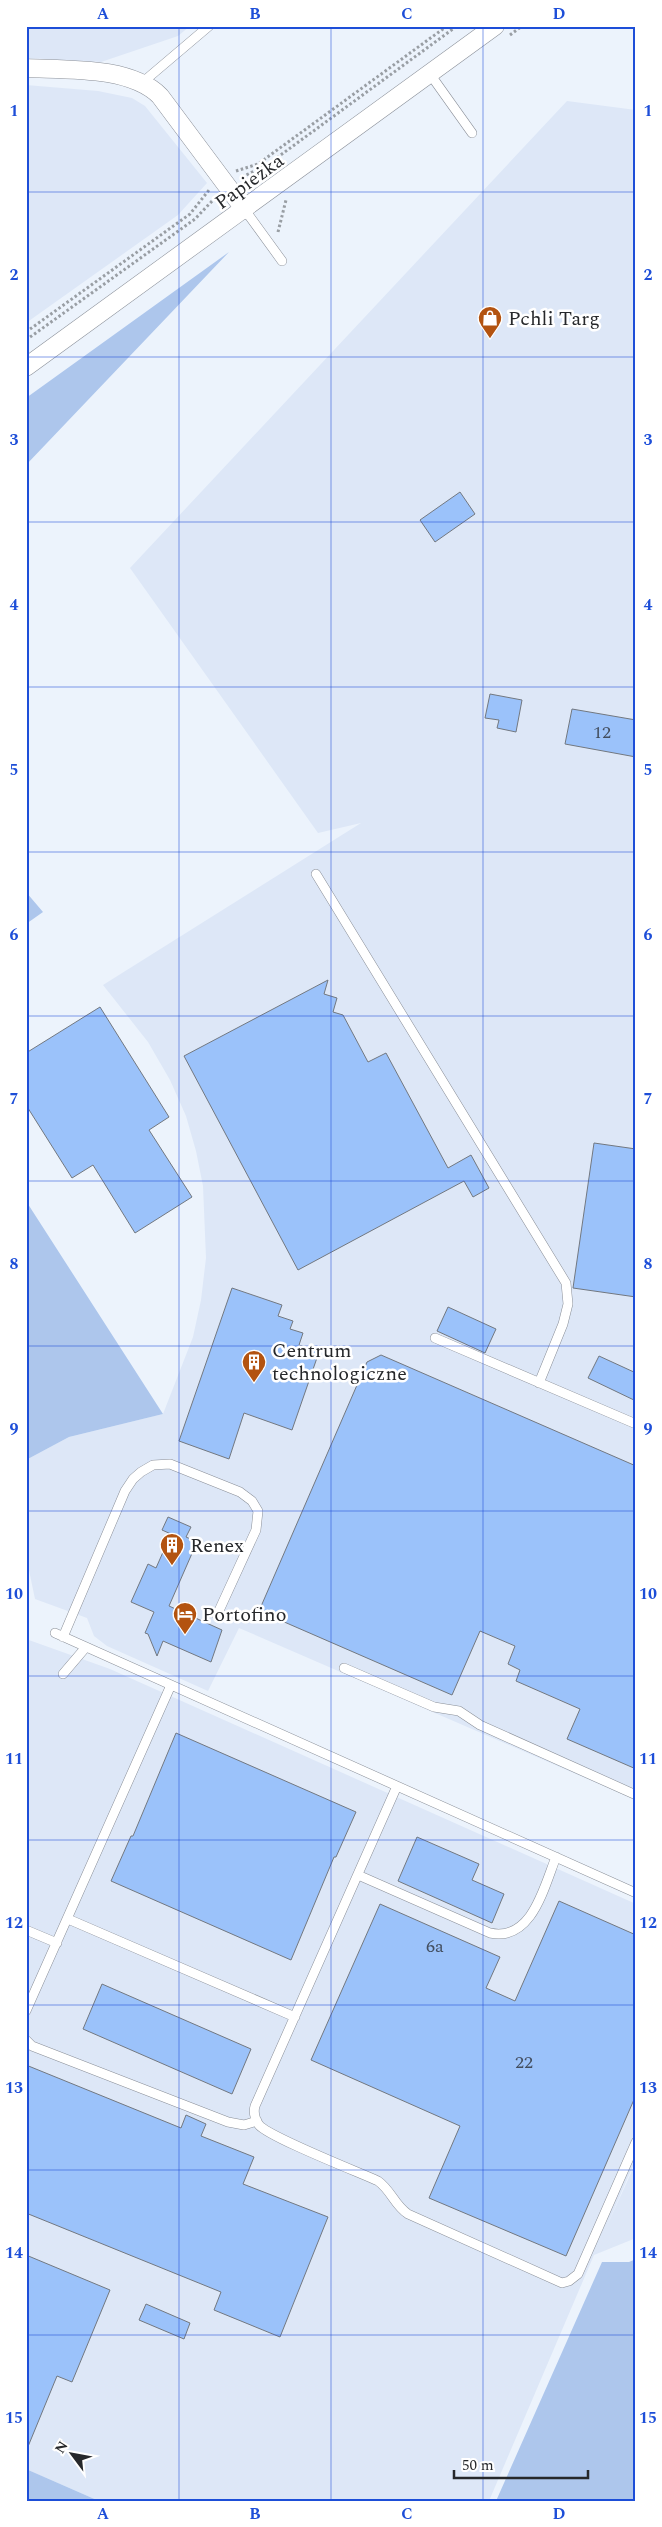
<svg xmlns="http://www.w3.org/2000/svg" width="662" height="2527" font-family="Spectral,serif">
	<rect width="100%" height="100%" fill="#ecf3fc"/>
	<!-- built -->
	<path fill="#dde7f7" d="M26,26h164l-12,10 -77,26 -75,-4z
		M26,85l72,6 34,7 13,8 62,77 -29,32 -152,108z
		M567,101l69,9v1690l-397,-172 -31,63 -101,-45 -13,-10 -7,-18 -52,-19 -9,-43v-96l43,-23 94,-23 30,-77 8,-37 5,-42 -3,-72 -7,-35 -10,-35 -16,-36 -22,-38 -45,-57 258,-162 -43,10 -188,-265z
		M26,1639l84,30 526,235v255l-30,69 30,-66v76l-42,17 -105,246h-390l-73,-32z"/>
	<!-- green -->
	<path fill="#adc6ec" d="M229,252l-203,213v-67z
		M26,892l17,20 -17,12z
		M26,1201l137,213 -94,23 -43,23z
		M636,2259v242h-140l106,-239h27z
		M26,2469l73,32h-73z"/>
	<!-- building -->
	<path fill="#9bc2fa" stroke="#727880" d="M460,492l15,22 -40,28 -15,-22z
		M490,694l32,6 -6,32 -19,-4 2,-8 -14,-2z
		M572,709l64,11v37l-71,-13z
		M328,980l-4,14 13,4 -4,14 10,3 25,47 18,-9 62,115 23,-13 18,33 -16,9 -9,-16 -166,89 -114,-214z
		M100,1007l69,110 -20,13 43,67 -57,36 -42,-68 -21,13 -46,-73v-52z
		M594,1143l42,6v148l-63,-9z
		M232,1288l50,17 -4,11 15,5 -3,8 13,4 -4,12 20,7 -27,78 -48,-17 -15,46 -50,-18z
		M448,1307l48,22 -11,24 -48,-22z
		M381,1355l255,111v303l-69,-30 13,-30 -64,-28 4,-11 -12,-6 7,-18 -35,-15 -28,64 -193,-84 108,-249z
		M599,1356l37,17v28l-48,-23z
		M168,1517l23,10 -5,10 11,5 -28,64 53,24 -11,32 -48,-21 -6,15 -9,-22 -3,-1 9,-21 -23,-10 17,-38 8,4 15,-34 -9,-4z
		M176,1733l180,79 -20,45h-2l-43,103 -180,-79 20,-45h2z
		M417,1837l62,27 -7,16 32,14 -12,29 -94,-42z
		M559,1901l77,34v160l-70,161 -137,-58 31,-72 -149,-66 69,-156 120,53 -14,31 29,13z
		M102,1984l149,65 -19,45 -149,-65z
		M26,2065l155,63 5,-13 20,9 -5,12 53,21 -11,27 85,33 -48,120 -66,-27 7,-18 -195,-79z
		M26,2255l84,35 -38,92 -15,-6 -30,73z
		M146,2304l44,19 -6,16 -45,-19z"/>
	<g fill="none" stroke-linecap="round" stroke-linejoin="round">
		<!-- service casing -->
		<g stroke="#8a8f98" stroke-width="10">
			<path id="service" d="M430,74l42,59
				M143,82l66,-56
				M245,210l37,51
				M316,874l250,409 2,21 -5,20 -24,59
				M435,1338l201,86
				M55,1633l581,260
				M63,1637l62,-146 8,-12 8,-7 12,-7 17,-1 70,28 12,9 6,10 -2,19 -39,85
				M344,1668l90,39 25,4 21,14 156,70
				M63,1674l23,-27
				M397,1786l-142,320c-2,7 0,13 4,19 10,12 99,47 119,56 13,9 17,25 30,33l154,69 7,-2 9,-7 58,-132
				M358,1875l132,58c42,9 54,-46 66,-76
				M68,1919l227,98
				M26,1930l31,13
				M26,2011l145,-326
				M26,2040l6,6 196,76 16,3 13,-4"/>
		</g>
		<!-- minor casing -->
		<g stroke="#8a8f98" stroke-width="19">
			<path id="minor" d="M26,68c40,2 104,-2 134,28l85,114
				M26,367l469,-341"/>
		</g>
		<!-- path -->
		<path stroke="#999ea4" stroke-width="3" stroke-dasharray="2.5 2.5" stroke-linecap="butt" d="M510,35l12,-9
			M236,171l22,-7 189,-138
			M242,177l25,-12 190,-139
			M278,232l8,-32
			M26,332l164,-118 19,-24
			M26,340l169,-121 20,-21"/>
		<!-- service -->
		<use href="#service" stroke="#fff" stroke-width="9"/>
		<!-- minor -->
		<use href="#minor" stroke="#fff" stroke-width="18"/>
	</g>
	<!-- grid -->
	<path fill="none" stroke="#1d4ed8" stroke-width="1" stroke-opacity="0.55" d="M179,26v2475M331,26v2475M483,26v2475M26,192h610M26,357h610M26,522h610M26,687h610M26,852h610M26,1016h610M26,1181h610M26,1346h610M26,1511h610M26,1676h610M26,1840h610M26,2005h610M26,2170h610M26,2335h610"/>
	<!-- icons -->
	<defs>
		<g id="shop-pin" transform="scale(1.25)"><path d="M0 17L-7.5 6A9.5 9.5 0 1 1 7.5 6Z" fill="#b35310" stroke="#fff"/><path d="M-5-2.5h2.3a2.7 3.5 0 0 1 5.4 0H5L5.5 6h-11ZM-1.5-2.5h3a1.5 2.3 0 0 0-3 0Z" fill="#fff"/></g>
		<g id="building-pin" transform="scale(1.25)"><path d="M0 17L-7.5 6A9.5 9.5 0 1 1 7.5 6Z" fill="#b35310" stroke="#fff"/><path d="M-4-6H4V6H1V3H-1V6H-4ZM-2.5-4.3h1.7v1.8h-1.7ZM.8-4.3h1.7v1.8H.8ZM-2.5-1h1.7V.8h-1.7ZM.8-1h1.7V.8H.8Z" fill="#fff"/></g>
		<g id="hotel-pin" transform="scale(1.25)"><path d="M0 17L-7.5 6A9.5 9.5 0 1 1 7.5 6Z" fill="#b35310" stroke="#fff"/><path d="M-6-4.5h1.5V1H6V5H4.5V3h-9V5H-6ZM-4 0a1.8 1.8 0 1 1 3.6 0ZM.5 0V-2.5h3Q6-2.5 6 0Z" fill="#fff"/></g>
	</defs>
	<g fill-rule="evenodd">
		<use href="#shop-pin" x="490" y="318"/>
		<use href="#building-pin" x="254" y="1362"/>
		<use href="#building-pin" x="172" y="1545"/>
		<use href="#hotel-pin" x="185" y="1614"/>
	</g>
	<g text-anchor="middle" stroke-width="5" stroke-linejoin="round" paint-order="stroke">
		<!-- number labels -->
		<g font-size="18" fill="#434e5f">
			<text x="602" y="738">12</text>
			<text x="435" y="1952">6a</text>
			<text x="524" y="2068">22</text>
		</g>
		<!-- street labels -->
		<g font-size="20" fill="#26282b" stroke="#fff">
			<text transform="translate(249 181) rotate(-36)" y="7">Papieżka</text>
		</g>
		<!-- poi labels -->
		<g font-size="20" fill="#26282b" stroke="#fff" text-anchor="start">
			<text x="508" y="325">Pchli Targ</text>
			<text x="272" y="1357">Centrum<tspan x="272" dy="23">technologiczne</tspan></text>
			<text x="190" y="1552">Renex</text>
			<text x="202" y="1621">Portofino</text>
		</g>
	</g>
	<!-- border -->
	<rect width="662" height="2527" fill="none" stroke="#ffffff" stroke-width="55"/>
	<!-- north arrow -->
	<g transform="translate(72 2454) rotate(302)" stroke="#ffffff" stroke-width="4" paint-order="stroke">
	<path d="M0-4L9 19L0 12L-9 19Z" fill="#26282b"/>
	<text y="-8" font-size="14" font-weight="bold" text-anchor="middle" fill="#26282b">N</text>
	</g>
	<!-- scale -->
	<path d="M454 2470v8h134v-8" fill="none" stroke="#26282b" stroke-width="2.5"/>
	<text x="462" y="2470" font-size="15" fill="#26282b" stroke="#ffffff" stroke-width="4" paint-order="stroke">50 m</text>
	<rect x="28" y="28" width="606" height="2472" fill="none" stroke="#1d4ed8" stroke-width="2"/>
	<g font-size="16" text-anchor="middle" font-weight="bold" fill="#1d4ed8">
		<text x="103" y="19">A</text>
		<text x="255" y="19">B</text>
		<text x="407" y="19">C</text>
		<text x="559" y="19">D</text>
		<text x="14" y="116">1</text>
		<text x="648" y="116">1</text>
		<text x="14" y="280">2</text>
		<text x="648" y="280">2</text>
		<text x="14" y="445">3</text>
		<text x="648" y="445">3</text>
		<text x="14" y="610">4</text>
		<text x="648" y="610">4</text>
		<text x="14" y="775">5</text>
		<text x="648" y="775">5</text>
		<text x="14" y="940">6</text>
		<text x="648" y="940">6</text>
		<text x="14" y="1104">7</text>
		<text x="648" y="1104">7</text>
		<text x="14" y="1269">8</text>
		<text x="648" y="1269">8</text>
		<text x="14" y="1434">9</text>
		<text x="648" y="1434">9</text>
		<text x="14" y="1599">10</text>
		<text x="648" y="1599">10</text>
		<text x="14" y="1764">11</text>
		<text x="648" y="1764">11</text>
		<text x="14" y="1928">12</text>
		<text x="648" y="1928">12</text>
		<text x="14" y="2093">13</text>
		<text x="648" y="2093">13</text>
		<text x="14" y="2258">14</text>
		<text x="648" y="2258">14</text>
		<text x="14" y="2423">15</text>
		<text x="648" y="2423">15</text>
		<text x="103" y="2519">A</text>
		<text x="255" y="2519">B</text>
		<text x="407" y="2519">C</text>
		<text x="559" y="2519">D</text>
	</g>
</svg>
